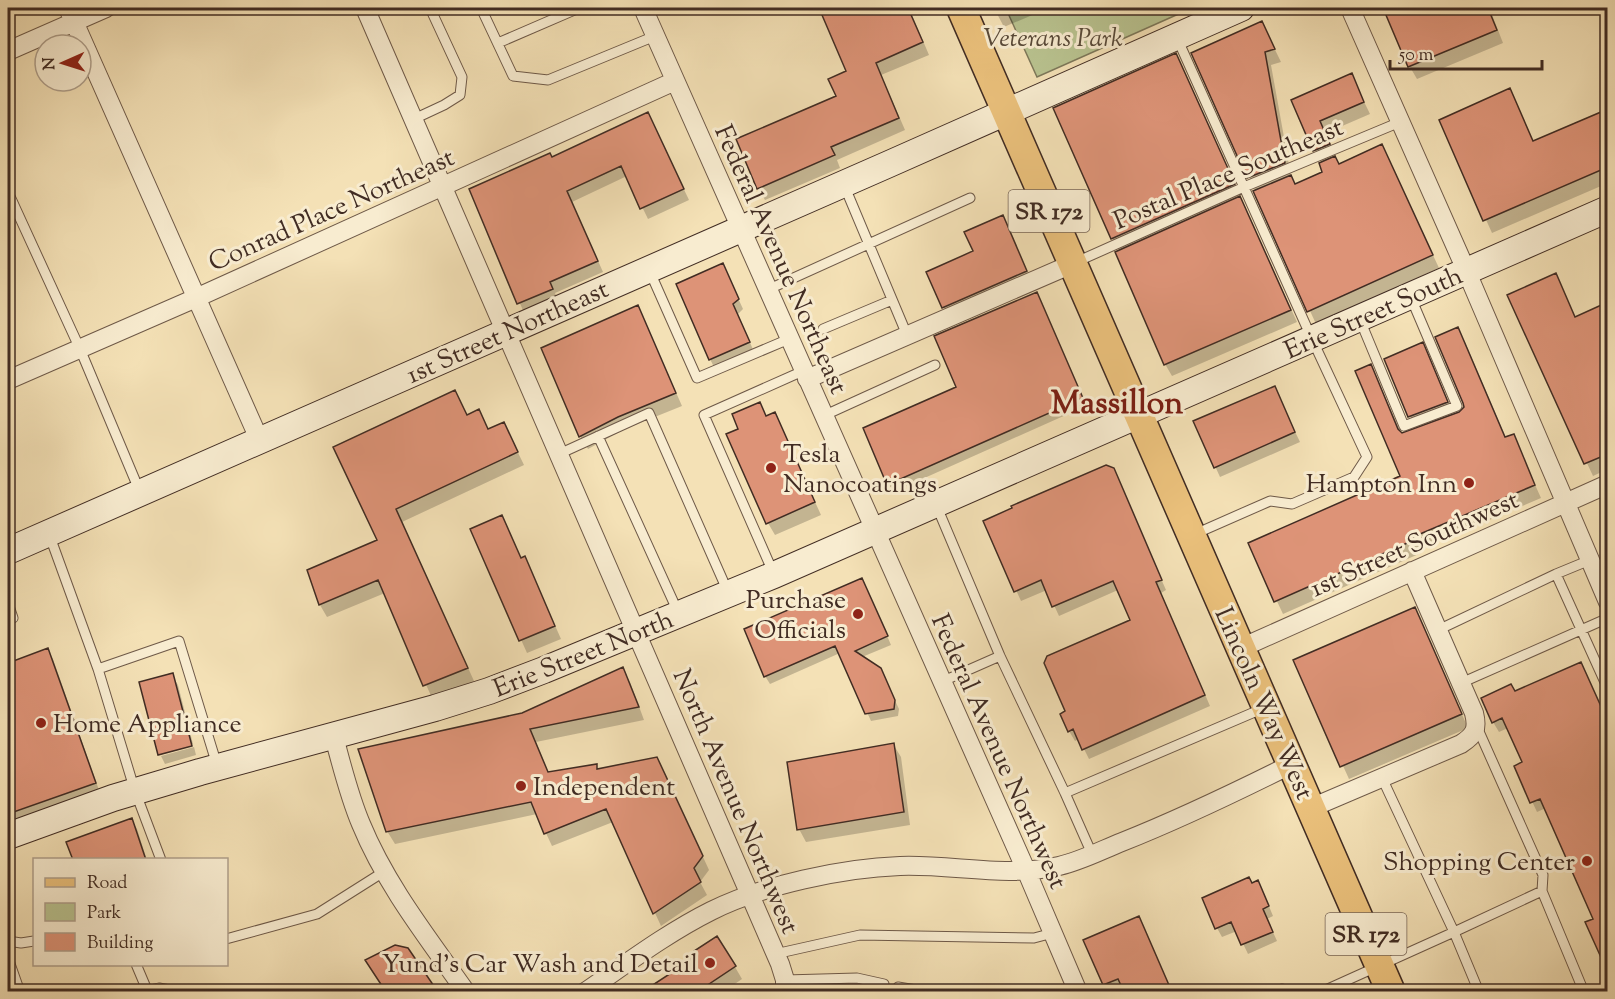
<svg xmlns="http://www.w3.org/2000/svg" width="1615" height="999" font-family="'Sorts Mill Goudy',serif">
	<rect width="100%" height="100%" fill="#f4e1b6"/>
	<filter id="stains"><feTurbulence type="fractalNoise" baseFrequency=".00333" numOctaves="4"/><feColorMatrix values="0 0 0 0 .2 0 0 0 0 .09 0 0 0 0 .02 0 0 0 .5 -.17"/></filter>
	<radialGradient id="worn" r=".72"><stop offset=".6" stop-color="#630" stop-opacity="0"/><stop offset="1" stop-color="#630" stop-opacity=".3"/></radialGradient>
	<!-- green -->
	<path fill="#b9c390" stroke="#7d785a" stroke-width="1.5" d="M1014,8h178l-155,69 -30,-66z"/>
	<!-- shadow -->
	<path fill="#0003" d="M820,8h89l20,47 -48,20 24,55 -68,30 3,8 -75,32 -7,-12 80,-92 10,-24z
		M994,8h55l-45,19z
		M1385,8h117l-11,4 12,31 -86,36 -7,-12z
		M1262,23l19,39 -10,3 20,111 4,10 29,-14 -2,-9 -29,-62 58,-26 19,39 -44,19 10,23 -2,1 5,9 43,-20 57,122 -123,56 -123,-270z
		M1176,55l121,267 -125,54 -7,-12 -45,-112 -8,-14z
		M1510,90l24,53 74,-32v72l-116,50 -51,-113z
		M653,125l36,75 -41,19 -21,-43 -55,26 31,70 -48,21 3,7 -33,15 -54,-125 80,-32z
		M1007,225l24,55 -83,36 -21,-44 48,-20z
		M723,265l20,44 -5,5 16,38 -39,17 -5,-10z
		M1555,275l21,43 32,-14v165l-15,7 -84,-180z
		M1041,301l45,105 -193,86 -4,-8z
		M644,320l38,86 -57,23 -37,20 -8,-13z
		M1457,329l8,13 41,96 7,-2 28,62 -122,52 2,3 -138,61 -33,-70 152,-67 -31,-111 31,68 14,-5 -30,-69 43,-3 25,58 10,-4z
		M1274,388l26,54 -80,35 -25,-55z
		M478,411l11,19 15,-6 20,41 -122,57 72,159 -42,17 -47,-105 -58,24 -7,-12 -12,-34 71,-30 -44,-93 132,-32z
		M775,414l46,101 -46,20 -7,-12 -1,-106z
		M1113,469l53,121 -5,3 49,113 -121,53 -10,-20 -4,2 -6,-10 -2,-19 65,-91 -14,-31 -59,26 -12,-26 -26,11 -36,-80z
		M472,530l50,29 9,12 30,68 -34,14z
		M866,587l25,58 -29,12 18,12 19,40 -1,7 -27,5 -31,-68 -70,31 -5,-8z
		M1415,609l53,119 -119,51 -54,-119z
		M47,650l6,9 47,134 -85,30 -7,-16v-143z
		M622,669l8,13 14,38 -108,22 13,32 47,-8 2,4 66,2 45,98 -9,12 7,13 -46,31 -48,-104 -61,24 -15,-32 -142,30 -8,-13 136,-116z
		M172,675l6,10 15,59 -33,9v2l-19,-72z
		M1511,686l35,122 -9,4 -21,-45 8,-4 -16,-35 -9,4 -6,-10z
		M893,744l8,13 9,68 -104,17 -7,-13z
		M194,747l2,8 -31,9 -4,-8z
		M132,820l5,9 10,31h-73z
		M1252,885l11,7 10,24 -6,3 10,22 -29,13 -11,-23 -15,6 -5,-9z
		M1139,918l5,9 28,65h-47l-1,-4 -8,4h-8l-4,-7 -19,-44z
		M693,961l42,6 7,12 -19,13h-78z"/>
	<!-- building -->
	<path fill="#dd9377" stroke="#412c23" stroke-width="1.5" d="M819,8h89l15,34 -47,21 23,55 -68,29 4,8 -78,34 -21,-50 100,-43 -8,-17 18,-8z
		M1383,8h105l9,22 -89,37z
		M1262,21l13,28 -10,3 20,111 -38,15 -56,-125z
		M1176,53l59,131 -124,55 -58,-131z
		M1352,73l12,29 -44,19 10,23 -17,7 -22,-51z
		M1510,88l23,53 75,-32v58l-125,54 -44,-101z
		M648,112l36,77 -44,20 -19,-43 -54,25 31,70 -48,21 3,7 -36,15 -48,-115 81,-36 2,4z
		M1382,144l51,111 -126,57 -54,-121 38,-16 4,9 27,-12 -3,-9 16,-7 4,8z
		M1240,196l51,114 -127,55 -49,-113z
		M1003,215l24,56 -85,37 -16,-36 47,-21 -9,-19z
		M723,263l16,36 -6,5 17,38 -41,18 -33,-76z
		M1556,273l19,44 33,-15v152l-24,10 -77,-169z
		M1037,292l46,106 -196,87 -24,-57 93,-41 -22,-51z
		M638,305l38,88 -58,24 -39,20 -38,-89z
		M1458,327l47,110 9,-3 21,51 -122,52 1,3 -140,62 -26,-59 152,-67 -45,-105 16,-7 27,65 4,4 57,-21 5,-5 -1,-4 -28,-66z
		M1423,342l25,60 -40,15 -24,-58z
		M1275,386l20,46 -81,36 -21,-47z
		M455,390l12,25 12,-6 9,20 16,-7 14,30 -122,57 72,159 -45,18 -45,-106 -59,25 -12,-35 70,-30 -44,-93z
		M760,402l6,14 9,-4 40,90 -49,22 -40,-90 12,-5 -6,-15z
		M1106,465l8,3 48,112 -6,2 49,113 -123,55 -9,-21 -5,3 -8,-18 5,-3 -21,-48 3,-7 83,-36 -17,-39 -61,26 -11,-27 -27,12 -31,-71 29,-13 -1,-2z
		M502,515l19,43 4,-2 30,70 -36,15 -49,-112z
		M862,578l26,58 -33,15 26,17 14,32 -1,9 -29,5 -30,-68 -71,31 -20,-48z
		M1415,607l47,107 -122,53 -47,-107z
		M48,648l48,135 -88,31v-151z
		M1581,662l27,60v251l-23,-51 8,-3 -53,-120 -10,4 -16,-37 8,-4 -20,-44 -10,5 -11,-25 30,-14 4,7z
		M623,667l16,40 -109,22 18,43 49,-8v5l60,-12 46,99 -9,12 7,14 -48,32 -47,-105 -62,25 -13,-32 -145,30 -28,-83 164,-36z
		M173,673l19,73 -34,9 -19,-73z
		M894,743l10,69 -107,18 -10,-68z
		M132,818l14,42h-73l-7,-18z
		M1249,877l3,6 6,-3 11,26 -6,3 10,23 -32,13 -10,-23 -16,7 -13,-31z
		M1139,916l33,76h-48l-6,-13 -15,6 -20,-45z
		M717,936l19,30 -39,26h-55l49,-32 -3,-5z
		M395,945l13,3 30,44h-52l-21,-32z"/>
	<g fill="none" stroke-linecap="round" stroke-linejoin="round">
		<!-- lane casing -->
		<g stroke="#6e5948" stroke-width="11">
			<path id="lane" d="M481,8l32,68 35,4 107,-44
				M1177,38l135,301 55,118 -13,20 -62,27 -22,-3 -75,33
				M498,43l81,-35
				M414,119l30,-14 16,-10 2,-18 -32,-69
				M844,185l63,150
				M8,192l72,157 60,143
				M1074,263l170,-76 156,-65
				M650,272l47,106 92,-39
				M767,290l203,-92
				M1360,320l44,106 53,-20 -46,-108
				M823,329l69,-29
				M823,416l112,-51
				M598,436l80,176
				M559,454l90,-41 79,179
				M937,507l63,149 65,137 199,-85
				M49,534l49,135
				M773,572l-69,-157 99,-44
				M1556,574l34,-14
				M8,603l5,15 -5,2
				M1438,630l118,-56 52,115
				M941,682l59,-26
				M1461,683l147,-65
				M1382,778l72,154 88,-41 1,-16 -66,-148
				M1065,793l27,61
				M161,860l-26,-69 -37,-122 81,-28 38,124
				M1542,891l42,101
				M226,939l91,-25 68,-43
				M8,941l13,2 13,-2
				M775,954l85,-19 174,3 19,-5
				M8,958l12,34
				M136,964l11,26
				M785,980l72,-2 27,6
				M898,987l30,5
				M141,992l18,-4 21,4
				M1278,992l4,-3 9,3
				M1321,992l133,-60 25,60"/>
		</g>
		<!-- street casing -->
		<g stroke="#6e5948" stroke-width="20">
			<path id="street" d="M68,8l191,431
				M365,8l415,956 5,16v12
				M643,8l383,862 52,122
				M1350,8l116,262 142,332
				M8,51l98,-43
				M807,379l265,-115
				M8,380l188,-82 479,-217
				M1241,648l367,-164
				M334,737c8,29 15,59 27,87 25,61 67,114 105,168
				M1311,808l150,-64c14,-9 17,-15 13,-31l-62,-142
				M585,992c41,-28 82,-59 126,-81 52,-26 132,-43 189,-45 53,-2 106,12 159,0 22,-5 43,-16 63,-24 58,-23 114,-50 170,-78"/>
		</g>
		<!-- secondary casing -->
		<g stroke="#412c23" stroke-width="28">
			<path id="secondary" d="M8,551l881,-387 352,-156
				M8,836l105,-38 87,-26 235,-64 54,-17 55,-21 230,-95 834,-366"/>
		</g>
		<!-- primary casing -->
		<g stroke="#412c23" stroke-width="31">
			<path id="primary" d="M961,8l430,984"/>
		</g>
		<!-- lane -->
		<use href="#lane" stroke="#f8ecd0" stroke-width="9"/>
		<!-- street -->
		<use href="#street" stroke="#f8ecd0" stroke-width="18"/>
		<!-- secondary -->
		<use href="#secondary" stroke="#f8ecd0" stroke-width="26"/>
		<!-- primary -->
		<use href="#primary" stroke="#eac07b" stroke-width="28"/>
	</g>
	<!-- markers -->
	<g fill="#8f2418" stroke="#f8ecd0" stroke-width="2">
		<circle cx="771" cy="468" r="6"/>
		<circle cx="1469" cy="483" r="6"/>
		<circle cx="858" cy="614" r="6"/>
		<circle cx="41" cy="723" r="6"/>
		<circle cx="521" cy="786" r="6"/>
		<circle cx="1587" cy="861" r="6"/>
		<circle cx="710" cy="963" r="6"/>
	</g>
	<g text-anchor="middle" stroke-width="6" stroke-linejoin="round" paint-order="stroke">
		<!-- shield labels -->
		<g fill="#f8ecd0" stroke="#786657" stroke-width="1.5">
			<rect x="1008.5" y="190" width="81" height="42" rx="4.5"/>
			<rect x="1325.5" y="913" width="81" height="42" rx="4.5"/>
		</g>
		<g font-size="24" font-weight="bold" fill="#412c23">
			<text x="1049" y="219">SR 172</text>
			<text x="1366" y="942">SR 172</text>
		</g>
		<!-- park labels -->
		<g font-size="26" font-style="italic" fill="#594a39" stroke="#f8ecd0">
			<text x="1053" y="46">Veterans Park</text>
		</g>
		<!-- street labels -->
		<g font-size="26" fill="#412c23" stroke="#f8ecd0">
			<text transform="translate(1228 173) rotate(-23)" y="9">Postal Place Southeast</text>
			<text transform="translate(331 209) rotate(-24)" y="9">Conrad Place Northeast</text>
			<text transform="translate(782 259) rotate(66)" y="9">Federal Avenue Northeast</text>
			<text transform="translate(1373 312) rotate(-24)" y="9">Erie Street South</text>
			<text transform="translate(507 331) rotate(-24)" y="9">1st Street Northeast</text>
			<text transform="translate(1414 543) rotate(-24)" y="9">1st Street Southwest</text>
			<text transform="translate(583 653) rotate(-22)" y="9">Erie Street North</text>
			<text transform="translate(1265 703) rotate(66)" y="9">Lincoln Way West</text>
			<text transform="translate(1000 751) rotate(66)" y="9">Federal Avenue Northwest</text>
			<text transform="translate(737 801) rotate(67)" y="9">North Avenue Northwest</text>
		</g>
		<!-- poi labels -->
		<g font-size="26" fill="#412c23" stroke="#f8ecd0" text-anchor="end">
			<text x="783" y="462" text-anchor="start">Tesla<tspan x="783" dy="30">Nanocoatings</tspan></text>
			<text x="1457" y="492">Hampton Inn</text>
			<text x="846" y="608">Purchase<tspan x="846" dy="30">Officials</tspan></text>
			<text x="53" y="732" text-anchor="start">Home Appliance</text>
			<text x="533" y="795" text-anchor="start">Independent</text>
			<text x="1575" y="870">Shopping Center</text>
			<text x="698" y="972">Yund's Car Wash and Detail</text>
		</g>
		<!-- district labels -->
		<g font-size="32" font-weight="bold" fill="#7a1f14" stroke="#f8ecd0">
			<text x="1117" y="413">Massillon</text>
		</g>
	</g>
	<!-- margin -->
	<rect width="1615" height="999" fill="none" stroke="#f4e1b6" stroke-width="30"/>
	<rect x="9" y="9" width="1597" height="981" fill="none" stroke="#412c23" stroke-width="3"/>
	<rect x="15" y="15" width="1585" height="969" fill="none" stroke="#412c23" stroke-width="1.5"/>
	<!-- legend -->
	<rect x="33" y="858" width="195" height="108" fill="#f8ecd0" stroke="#af9f8b" stroke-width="1.5"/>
	<rect x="45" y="878" width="30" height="9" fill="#eac07b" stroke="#af9f8b" stroke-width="1.5"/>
	<text x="87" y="888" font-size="18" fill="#412c23">Road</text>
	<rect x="45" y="903" width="30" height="18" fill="#b9c390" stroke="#af9f8b" stroke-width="1.5"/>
	<text x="87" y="918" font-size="18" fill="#412c23">Park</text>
	<rect x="45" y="933" width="30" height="18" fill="#dd9377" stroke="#af9f8b" stroke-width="1.5"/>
	<text x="87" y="948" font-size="18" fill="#412c23">Building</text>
	<!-- north arrow -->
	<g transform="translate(63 63) rotate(267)"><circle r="28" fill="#f8ecd0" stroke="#af9f8b" stroke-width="1.5"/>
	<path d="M0-4.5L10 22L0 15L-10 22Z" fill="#8f2418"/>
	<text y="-9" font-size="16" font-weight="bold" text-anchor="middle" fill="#412c23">N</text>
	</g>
	<!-- scale -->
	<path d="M1390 60v9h152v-9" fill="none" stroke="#412c23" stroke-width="3"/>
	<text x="1399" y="60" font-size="18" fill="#412c23" stroke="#f8ecd0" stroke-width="4.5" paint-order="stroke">50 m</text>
	<rect width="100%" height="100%" filter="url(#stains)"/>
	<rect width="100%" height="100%" fill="url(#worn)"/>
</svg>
